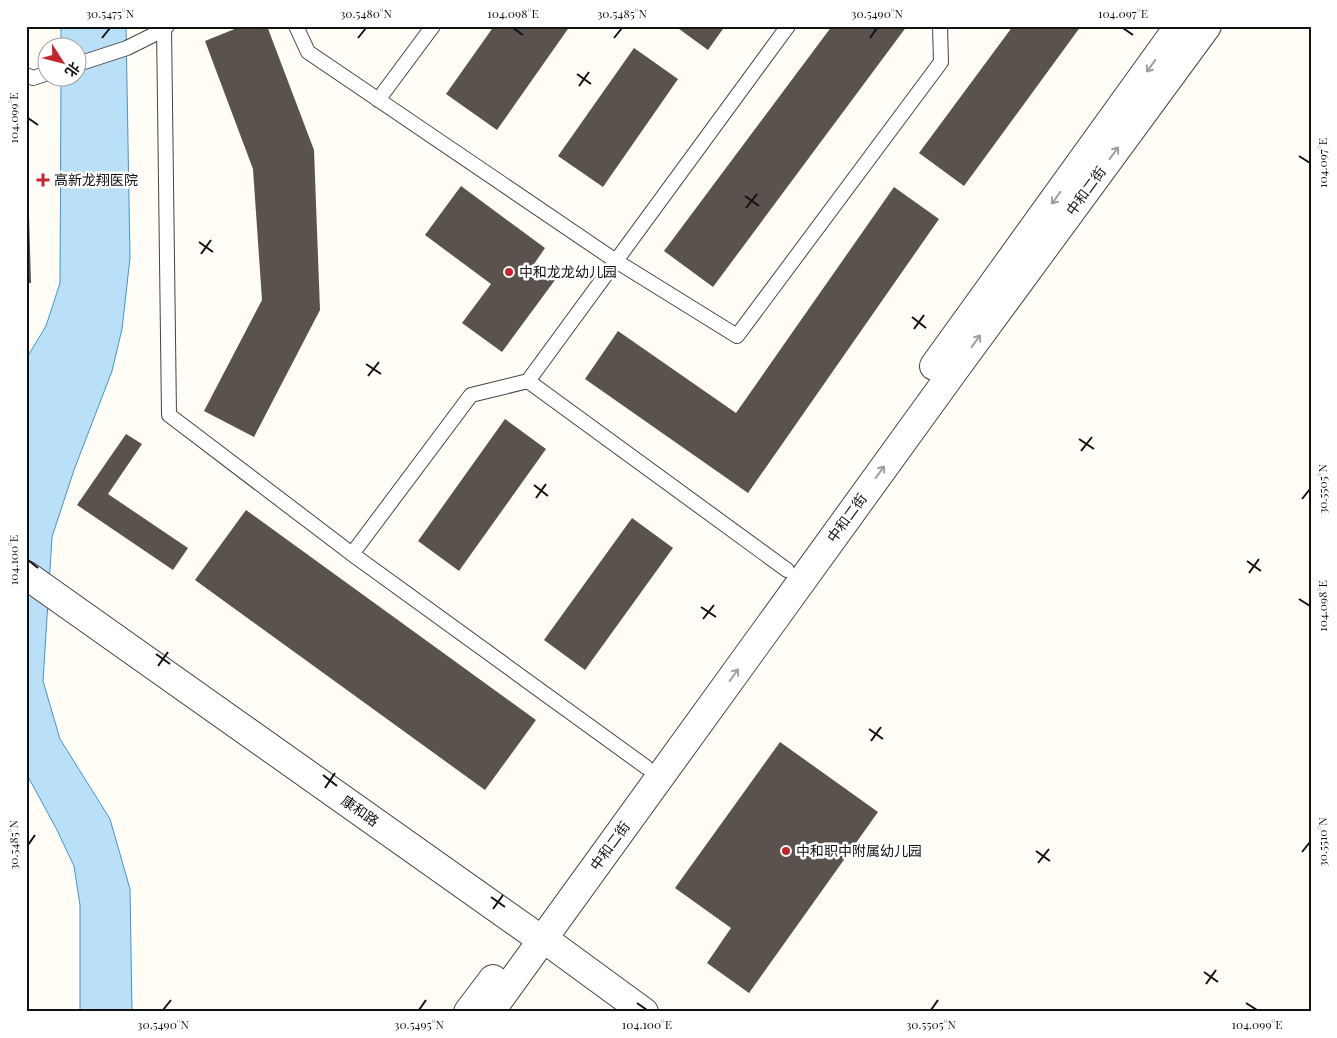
<svg xmlns="http://www.w3.org/2000/svg" width="1337" height="1038" font-family="'Playfair Display','Noto Sans SC',serif">
	<rect width="100%" height="100%" fill="#fffdf5"/>
	<!-- water -->
	<path fill="#b9e0f7" stroke="#3f96cf" d="M61,26h65l4,232 -8,71 -10,42 -38,99 -22,67 -9,144 17,58 50,80 20,70 2,123h-52v-107l-6,-39 -18,-38 -30,-55v-414l20,-33 14,-43 1,-205h17v-30l-17,-1z"/>
	<!-- building -->
	<path fill="#5a524d" d="M242,26h25l47,124 6,160 -66,127 -50,-26 58,-111 -9,-131 -48,-128z
		M494,26h76l-73,104 -51,-36z
		M675,26h50l-17,24z
		M832,26h75l-194,261 -49,-36z
		M1013,26h68l-117,160 -45,-33z
		M634,48l44,31 -75,108 -45,-31z
		M26,182h2l3,101h-5z
		M461,186l84,62 -11,16 21,16 -53,72 -40,-29 29,-39 -66,-49z
		M894,187l45,32 -191,274 -163,-114 33,-48 118,82z
		M505,419l41,30 -87,122 -41,-30z
		M126,434l16,10 -34,50 80,54 -15,22 -96,-65z
		M246,510l290,210 -51,70 -290,-210z
		M632,518l41,30 -88,122 -41,-30z
		M780,742l98,70 -129,181 -42,-30 24,-35 -56,-40z"/>
	<g fill="none" stroke-linecap="round" stroke-linejoin="round">
		<!-- service casing -->
		<g stroke="#444" stroke-width="16">
			<path id="service" d="M164,26l5,389 183,139 294,213
				M296,26l12,26 308,209 121,75 204,-274 -1,-36
				M78,64l49,-16 36,-18 4,-4
				M26,75l7,3 15,-5
				M378,100l55,-74
				M528,381l259,189
				M352,554l119,-159 57,-14 260,-355"/>
		</g>
		<!-- tertiary casing -->
		<g stroke="#444" stroke-width="30">
			<path id="tertiary" d="M934,366l245,-340
				M26,575l510,361 15,8 93,68
				M468,1012l25,-33
				M490,1012l463,-640 254,-346"/>
		</g>
		<!-- service -->
		<use href="#service" stroke="#fff" stroke-width="14"/>
		<!-- tertiary -->
		<use href="#tertiary" stroke="#fff" stroke-width="28"/>
	</g>
	<!-- one-way arrows -->
	<defs><path id="oneway-shaft" d="M-6 0H5M1.5-3L5.5 0L1.5 3" fill="none" stroke-width="1.6" stroke-linecap="round" stroke-linejoin="round" transform="scale(1.25)"/></defs>
	<g stroke="#a0a0a0">
		<use href="#oneway-shaft" transform="translate(1151 66) rotate(126)"/>
		<use href="#oneway-shaft" transform="translate(1114 153) rotate(-54)"/>
		<use href="#oneway-shaft" transform="translate(1056 198) rotate(126)"/>
		<use href="#oneway-shaft" transform="translate(976 341) rotate(-54)"/>
		<use href="#oneway-shaft" transform="translate(880 472) rotate(-54)"/>
		<use href="#oneway-shaft" transform="translate(734 675) rotate(-54)"/>
	</g>
	<!-- ticks -->
	<path fill="none" stroke="#111" stroke-width="2" d="M513,28l10,7M1123,28l10,7M102,38l8,-10M358,38l8,-10M614,38l8,-10M870,38l7,-10M577,74l14,10M579,86l10,-14M28,118l10,7M1299,156l11,7M745,196l14,10M746,208l11,-14M199,242l14,10M201,254l10,-14M912,317l14,11M914,329l10,-14M366,364l15,10M368,376l11,-14M1079,439l15,10M1081,451l11,-14M534,485l14,11M536,498l10,-14M1302,499l8,-10M28,560l10,8M1247,561l14,10M1249,573l10,-14M1299,599l11,7M701,607l15,10M703,619l11,-14M156,654l14,10M158,666l10,-14M869,729l14,10M871,741l10,-14M323,775l14,11M325,788l10,-15M28,845l7,-10M1036,851l14,10M1302,852l8,-10M1038,863l11,-14M491,897l14,10M493,909l10,-14M1204,972l14,10M1206,984l10,-14M637,1003l10,7M1246,1003l11,7M163,1010l8,-10M419,1010l7,-10M931,1010l7,-10"/>
	<!-- markers -->
	<g fill="#c4262e" stroke="#fff" stroke-width="2">
		<path d="M40.5 172.5h5v5h5v5h-5v5h-5v-5h-5v-5h5z"/>
		<circle cx="509" cy="272" r="5"/>
		<circle cx="786" cy="851" r="5"/>
	</g>
	<g text-anchor="middle" stroke-width="5" stroke-linejoin="round" paint-order="stroke">
		<!-- poi labels -->
		<g font-size="14" fill="#111" stroke="#fff" text-anchor="start">
			<text x="54" y="185">高新龙翔医院</text>
			<text x="519" y="277">中和龙龙幼儿园</text>
			<text x="796" y="856">中和职中附属幼儿园</text>
		</g>
		<!-- street labels -->
		<g font-size="14" fill="#111" stroke="#fff">
			<text transform="translate(1086 191) rotate(-54)" y="5">中和二街</text>
			<text transform="translate(847 518) rotate(-54)" y="5">中和二街</text>
			<text transform="translate(360 811) rotate(35)" y="5">康和路</text>
			<text transform="translate(610 846) rotate(-54)" y="5">中和二街</text>
		</g>
	</g>
	<!-- border -->
	<rect width="1337" height="1038" fill="none" stroke="#ffffff" stroke-width="55"/>
	<!-- north arrow -->
	<g transform="translate(62 62) rotate(126)"><circle r="24" fill="#ffffff" stroke="#a0a0a0"/>
	<path d="M0-4L9 19L0 12L-9 19Z" fill="#c4262e"/>
	<text y="-8" font-size="14" font-weight="bold" text-anchor="middle" fill="#111111">北</text>
	</g>
	<rect x="28" y="28" width="1282" height="982" fill="none" stroke="#111" stroke-width="2"/>
	<g font-size="12" text-anchor="middle" fill="#111">
		<text x="110" y="18">30.5475°N</text>
		<text x="366" y="18">30.5480°N</text>
		<text x="513" y="18">104.098°E</text>
		<text x="622" y="18">30.5485°N</text>
		<text x="877" y="18">30.5490°N</text>
		<text x="1123" y="18">104.097°E</text>
		<text transform="translate(14 118) rotate(-90)" y="4">104.099°E</text>
		<text transform="translate(1323 163) rotate(-90)" y="4">104.097°E</text>
		<text transform="translate(1323 489) rotate(-90)" y="4">30.5505°N</text>
		<text transform="translate(14 560) rotate(-90)" y="4">104.100°E</text>
		<text transform="translate(1323 606) rotate(-90)" y="4">104.098°E</text>
		<text transform="translate(1323 842) rotate(-90)" y="4">30.5510°N</text>
		<text transform="translate(14 845) rotate(-90)" y="4">30.5485°N</text>
		<text x="163" y="1029">30.5490°N</text>
		<text x="419" y="1029">30.5495°N</text>
		<text x="647" y="1029">104.100°E</text>
		<text x="931" y="1029">30.5505°N</text>
		<text x="1257" y="1029">104.099°E</text>
	</g>
</svg>
